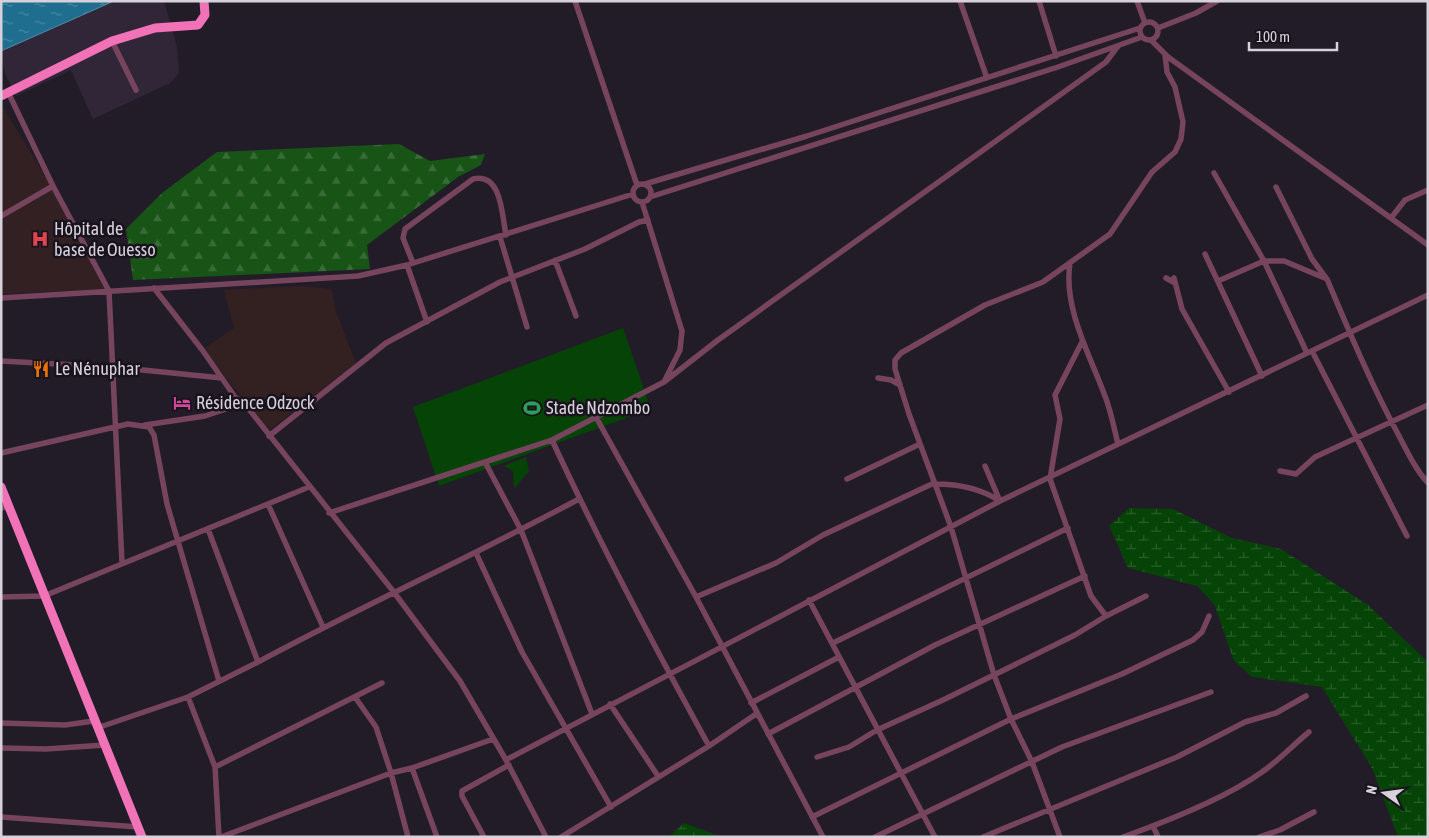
<svg xmlns="http://www.w3.org/2000/svg" width="1429" height="838" font-family="'Asap Condensed',sans-serif">
	<defs>
		<pattern id="forest-firs" width="22" height="20" patternUnits="userSpaceOnUse" patternTransform="scale(1.25)"><rect width="22" height="20" fill="#175415"/><path d="M5 1l3.5 6h-7zM16 11l3.5 6h-7z" fill="#386c36"/></pattern>
		<pattern id="wetland-marsh" width="20" height="14" patternUnits="userSpaceOnUse" patternTransform="scale(1.25)"><rect width="20" height="14" fill="#064306"/><path d="M1 5h8M5 5V1M11 12h8M15 12V8" fill="none" stroke="#2a5d2a"/></pattern>
		<pattern id="water-ripples" width="26" height="14" patternUnits="userSpaceOnUse" patternTransform="scale(1.25)"><rect width="26" height="14" fill="#1f6e8f"/><path d="M2 4q2-2 4 0t4 0M15 11q2-2 4 0t4 0" fill="none" stroke="#4988a3"/></pattern>
	</defs>
	<rect width="100%" height="100%" fill="#221c28"/>
	<!-- built -->
	<path fill="#302637" d="M114,1h50l13,46 2,26 -9,10 -77,36 -22,-49 -55,26 -12,-25 -3,-20z"/>
	<!-- education -->
	<path fill="#332021" d="M302,286l30,3 3,20 21,54 -86,67 -35,-41 -27,-35 -2,-7 28,-19 -10,-38z"/>
	<!-- medical -->
	<path fill="#332023" d="M1,104l52,85 52,100 -104,5z"/>
	<!-- green -->
	<path fill="#064306" d="M623,328l28,81 -212,77 -26,-79z
		M526,457l3,14 -15,18 -1,-18 -9,-5z"/>
	<!-- forest -->
	<path fill="url(#forest-firs)" d="M399,144l31,17 55,-7 -4,11 -23,12 -91,68 3,24 -237,11 -7,-51 36,-36 55,-41z"/>
	<!-- wetland -->
	<path fill="url(#wetland-marsh)" d="M1129,508l44,1 59,29 49,11 87,56 60,57v175h-30l-26,-69 -50,-81 -70,-10 -18,-16 -20,-57 -17,-18 -69,-18 -19,-42z
		M684,823l38,14h-53z"/>
	<!-- water -->
	<path fill="url(#water-ripples)" stroke="#568ca6" d="M1,1h113l-113,50z"/>
	<g fill="none" stroke-linecap="round" stroke-linejoin="round">
		<!-- minor -->
		<path stroke="#77445e" stroke-width="5.5" d="M575,1l62,184
			M960,1l27,77
			M1039,1l17,55
			M1137,1l8,22
			M1140 31a9 9 0 1 1 18 0a9 9 0 1 1-18 0Z
			M1158,28l38,-15 21,-12
			M1151,40l17,17 260,188
			M112,41l24,49
			M8,92l45,94 56,105 13,272
			M1214,173l50,88 43,92
			M633 193a9 9 0 1 1 18 0a9 9 0 1 1-18 0Z
			M645,184l162,-48 333,-108
			M1276,187l36,72 14,19
			M650,197l408,-130 84,-30
			M642,202l40,129 -2,19 -15,30
			M1,216l52,-30
			M1391,218l14,-18 23,-10
			M500,237l27,90
			M1205,254l57,122
			M555,260l21,56
			M413,263l-10,-25 2,-9 68,-50c29,-7 29,37 33,56
			M1070,263c-7,45 20,92 35,133 6,15 9,32 13,48
			M407,265l20,57
			M1166,278l9,5
			M1174,278l8,31 47,83
			M1218,281l46,-20h20l43,18c22,52 44,105 71,155 9,17 17,35 30,49
			M154,288l49,63 32,46 9,6 149,188 67,90 46,79 40,77
			M1,298l357,-22 49,-11 226,-71
			M1082,342l-27,53 5,24 -10,60 41,117 15,20
			M1312,351l95,185
			M1,361l112,6 109,11
			M878,378l13,2 9,5
			M597,419l99,178 127,240
			M145,425l60,-9 39,-13
			M269,436l117,-93 114,-61 85,-33 54,-27 9,-2
			M552,440c48,104 102,206 157,306
			M1,453l127,-29 21,3 5,8 13,69 52,177
			M486,464l35,66 71,184
			M985,466l15,35
			M1280,471l16,3 19,-17 113,-52
			M847,479l73,-35
			M935,484c23,0 45,4 65,17
			M268,504l55,123
			M1,508l8,-2
			M329,513l223,-73 112,-58 54,-42 388,-278 12,-16
			M208,529l50,133c106,-57 215,-106 321,-163
			M476,553l46,99 89,155
			M1,597l43,-1 265,-109
			M696,597l80,-34 47,-28 111,-52
			M809,600l126,237
			M833,643l235,-115
			M188,697l27,70 4,70
			M355,697l21,30 15,46 17,64
			M751,703l88,-46
			M610,704l48,72
			M1,723l64,2 29,-4
			M97,728l91,-31 70,-35
			M768,734l167,-89 150,-69
			M1,748l45,1 59,-4
			M817,757l32,-10 28,-17 66,-30 132,-65 31,-19 40,-20
			M506,760l494,-259 428,-206
			M215,767l167,-84
			M412,768l25,69
			M1,817l137,10
			M812,817l199,-98 111,-45 71,-34 9,-8 7,-16
			M1153,826l5,11
			M221,837l170,-64 21,-5 81,-29
			M484,837l-22,-41v-5l47,-26
			M561,837l148,-91 47,-32
			M875,837l187,-90 149,-55
			M983,837l194,-80 68,-35 31,-9 30,-17
			M1060,837l-28,-75 -21,-43 -17,-44 -43,-148 -42,-113 -14,-45v-9l6,-7 84,-48 58,-23 67,-48 42,-62 23,-20 6,-13 2,-17 -8,-35 -8,-15 -2,-17
			M1123,837c42,-15 103,-39 139,-65 16,-11 31,-27 47,-40
			M1259,837l21,-7 34,-18"/>
		<!-- highway -->
		<path stroke="#f172b6" stroke-width="9" d="M1,96l111,-55 43,-13 43,-3 7,-10 -1,-14
			M1,487l141,350"/>
	</g>
	<!-- icons -->
	<defs>
		<g id="hospital-bare" transform="scale(1.35)"><path d="M-5-5h3v3.5h4V-5h3V5h-3V1.5h-4V5h-3Z" fill="#e0444e" stroke="#19131e" stroke-width="2.5" paint-order="stroke"/></g>
		<g id="restaurant-bare" transform="scale(1.35)"><path d="M-5-6h1v4h1v-4h1v4h1v-4h1v5L-1.5 .5V6h-2V.5L-5-1ZM5-6V6H3V1.5H1.5Q1.5-4 5-6Z" fill="#e8710a" stroke="#19131e" stroke-width="2.5" paint-order="stroke"/></g>
		<g id="hotel-bare" transform="scale(1.35)"><path d="M-6-4.5h1.5V1H6V5H4.5V3h-9V5H-6ZM-4 0a1.8 1.8 0 1 1 3.6 0ZM.5 0V-2.5h3Q6-2.5 6 0Z" fill="#d1479c" stroke="#19131e" stroke-width="2.5" paint-order="stroke"/></g>
		<g id="stadium-bare" transform="scale(1.35)"><path d="M0-5a6.5 5 0 1 0 0 10a6.5 5 0 1 0 0-10ZM-3.5-1.8h7v3.6h-7Z" fill="#2e9e5b" stroke="#19131e" stroke-width="2.5" paint-order="stroke"/></g>
	</defs>
	<g fill-rule="evenodd">
		<use href="#hospital-bare" x="40" y="239"/>
		<use href="#restaurant-bare" x="41" y="369"/>
		<use href="#hotel-bare" x="182" y="403"/>
		<use href="#stadium-bare" x="532" y="408"/>
	</g>
	<g text-anchor="middle" stroke-width="5" stroke-linejoin="round" paint-order="stroke">
		<!-- poi labels -->
		<g font-size="18" fill="#d6d1da" stroke="#19131e" text-anchor="start">
			<text x="54" y="235">Hôpital de<tspan x="54" dy="21">base de Ouesso</tspan></text>
			<text x="55" y="375">Le Nénuphar</text>
			<text x="196" y="409">Résidence Odzock</text>
			<text x="546" y="414">Stade Ndzombo</text>
		</g>
	</g>
	<!-- border -->
	<rect width="1429" height="838" fill="none" stroke="#d6d1da" stroke-width="5"/>
	<!-- north arrow -->
	<g transform="translate(1384 793) rotate(284)" stroke="#19131e" stroke-width="4" paint-order="stroke">
	<path d="M0-4L9 19L0 12L-9 19Z" fill="#d6d1da"/>
	<text y="-8" font-size="14" font-weight="bold" text-anchor="middle" fill="#d6d1da">N</text>
	</g>
	<!-- scale -->
	<path d="M1249 42v8h88v-8" fill="none" stroke="#d6d1da" stroke-width="2.5"/>
	<text x="1256" y="42" font-size="15" fill="#d6d1da" stroke="#19131e" stroke-width="4" paint-order="stroke">100 m</text>
</svg>
